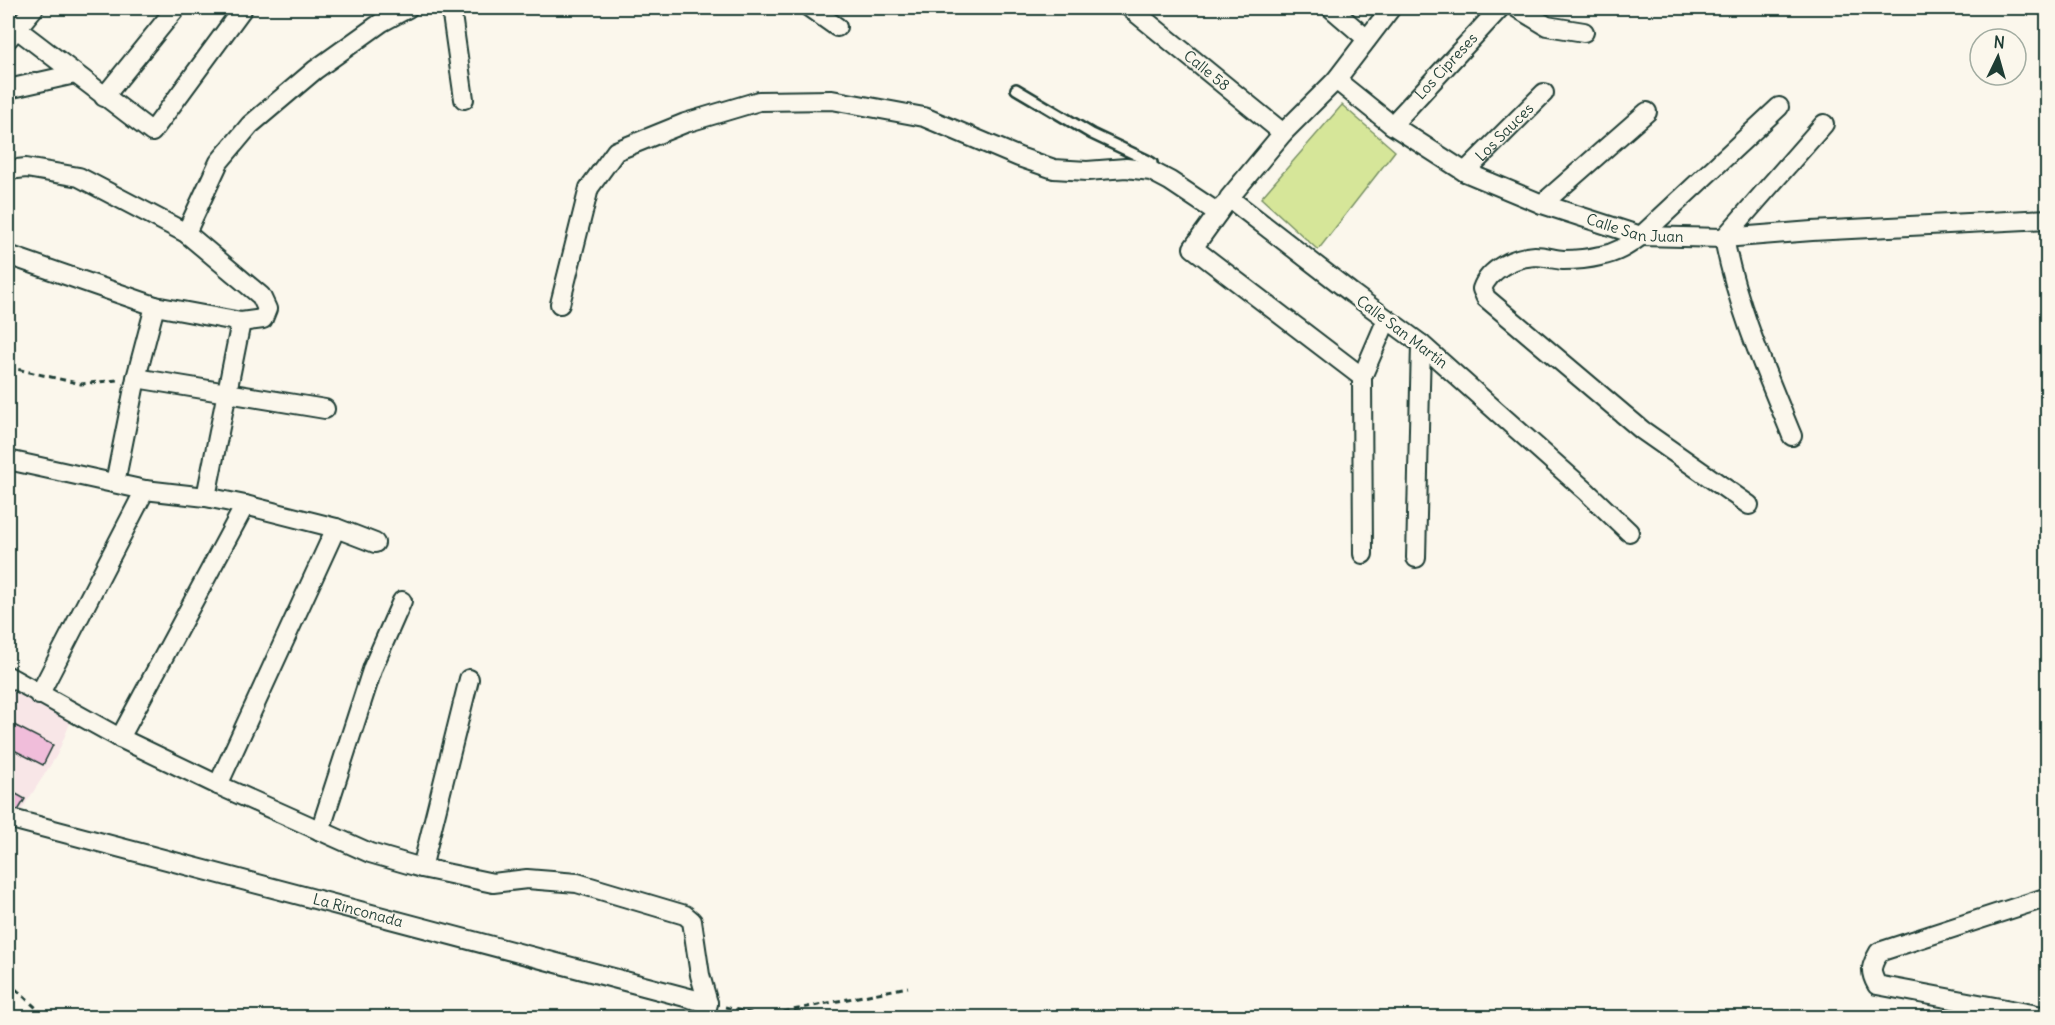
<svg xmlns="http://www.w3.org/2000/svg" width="2055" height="1025" font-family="Delius,sans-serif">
	<rect width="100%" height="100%" fill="#fbf7ec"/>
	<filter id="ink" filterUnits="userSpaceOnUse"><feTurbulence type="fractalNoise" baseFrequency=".0167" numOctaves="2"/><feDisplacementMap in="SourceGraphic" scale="12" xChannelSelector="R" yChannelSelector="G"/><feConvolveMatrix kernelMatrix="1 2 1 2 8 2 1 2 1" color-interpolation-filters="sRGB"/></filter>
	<g filter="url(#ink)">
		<!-- built -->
		<path fill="#f8e6e7" d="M8,681l65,35 -16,39 -40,62 -9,-2z"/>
		<!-- green -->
		<path fill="#d6e699" stroke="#7a9266" stroke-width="1.5" d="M1342,105l53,46 -77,99 -57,-52z"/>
		<!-- building -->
		<path fill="#f0bdda" stroke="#1f3d34" stroke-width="1.5" d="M14,725l39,20 -10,20 -31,-16 -4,8v-19z
			M9,790l16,9 -9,15 -8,-4v-17z"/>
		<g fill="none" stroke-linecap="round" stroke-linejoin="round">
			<!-- lane casing -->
			<g stroke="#1f3d34" stroke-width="14">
				<path id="lane" d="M1016,89l76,45 55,26 5,3 -1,8"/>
			</g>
			<!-- street casing -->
			<g stroke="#1f3d34" stroke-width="22">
				<g id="street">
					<path d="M451,8l13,91"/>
					<path d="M810,8l27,19"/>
					<path id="s1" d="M1130,8l153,125"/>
					<path d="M1331,8l36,31"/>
					<path d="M1517,8l30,18 37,6"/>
					<path d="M17,29l135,103 91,-124"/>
					<path d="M8,39l26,-31"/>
					<path d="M1336,80l55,-72"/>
					<path d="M8,89l67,-15"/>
					<path d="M104,97l72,-89"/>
					<path id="s2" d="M1392,125l108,-117"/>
					<path d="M8,170l18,-2 53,9 107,56 75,63 6,13 -4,10 -22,3 -86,-16 -147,-51"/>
					<path id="s3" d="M1465,172l79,-79"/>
					<path d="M1542,204l105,-92"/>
					<path d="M1224,205l-31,43 169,129"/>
					<path d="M186,233l33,-71 31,-37 65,-55 67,-48 26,-14"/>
					<path d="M560,304l29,-116 27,-37 69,-28 74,-22 73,-1 92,17 95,40 35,12 33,2 39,-3 25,3 19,10 48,32"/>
					<path d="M136,378l189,31"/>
					<path d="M1792,436c-26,-64 -55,-129 -68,-198l100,-114"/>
					<path d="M8,460l137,30 61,7 39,8 91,23 39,15"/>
					<path d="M115,483l21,-105 19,-72"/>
					<path d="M206,497l35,-175"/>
					<path d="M1749,505l-107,-75 -156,-132 -4,-9c7,-20 32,-32 53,-33 9,0 18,3 28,4 11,0 25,-1 37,-4 17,-3 27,-10 41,-20l138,-129"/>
					<path id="s4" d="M1629,532l-43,-41 -165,-147 -68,-50 -124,-96 54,-65 53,-53 56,45 73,47 77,32 99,32 83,2 88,-7 236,-12"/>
					<path d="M1363,554l-1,-177 25,-58"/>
					<path d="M1416,558l5,-214"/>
					<path d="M8,676l112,62 98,47 152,68 52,15 71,15 34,-4 50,4 108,32 7,6 8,54 8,28 -3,15"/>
					<path d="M39,695l106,-205"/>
					<path d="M120,738l125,-233"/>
					<path d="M218,785l118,-257"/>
					<path id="s5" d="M8,818l700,185"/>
					<path d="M320,831l53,-164 29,-66"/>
					<path d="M422,868l47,-189"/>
					<path d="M2048,897l-169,55c-8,14 -10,19 -2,33l171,32"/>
				</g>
			</g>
			<!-- path -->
			<path stroke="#1f3d34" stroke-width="3" stroke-dasharray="6 4.5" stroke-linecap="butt" d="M8,367l73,17 36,-4
				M8,982l39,36
				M725,1007l38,9
				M763,1016l145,-29"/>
			<!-- lane -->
			<use href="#lane" stroke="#fbf7ec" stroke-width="9"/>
			<!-- street -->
			<use href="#street" stroke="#fbf7ec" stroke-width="18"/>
		</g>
	</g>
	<g text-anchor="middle" stroke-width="6" stroke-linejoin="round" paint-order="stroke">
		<!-- street labels -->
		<g font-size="15" fill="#1f3d34" stroke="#fbf7ec">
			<text dy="5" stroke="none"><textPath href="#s2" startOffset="80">Los Cipreses</textPath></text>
			<text dy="5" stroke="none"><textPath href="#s1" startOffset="99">Calle 58</textPath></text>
			<text dy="5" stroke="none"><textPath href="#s3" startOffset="56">Los Sauces</textPath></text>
			<text dy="5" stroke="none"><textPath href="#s4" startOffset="1020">Calle San Juan</textPath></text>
			<text transform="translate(1402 332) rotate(37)" y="5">Calle San Martín</text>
			<text dy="5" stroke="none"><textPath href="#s5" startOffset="362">La Rinconada</textPath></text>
		</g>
	</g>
	<!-- margin -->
	<rect width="2055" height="1025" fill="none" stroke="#fbf7ec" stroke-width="30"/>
	<rect x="15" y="15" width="2025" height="995" fill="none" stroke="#1f3d34" stroke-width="2" filter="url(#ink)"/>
	<!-- north arrow -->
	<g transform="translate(1998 57) rotate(5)"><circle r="28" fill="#fbf7ec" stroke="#a3ada2" stroke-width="1.5"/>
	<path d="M0-4.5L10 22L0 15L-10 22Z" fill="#1f3d34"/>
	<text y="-9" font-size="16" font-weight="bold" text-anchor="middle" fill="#1f3d34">N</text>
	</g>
</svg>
